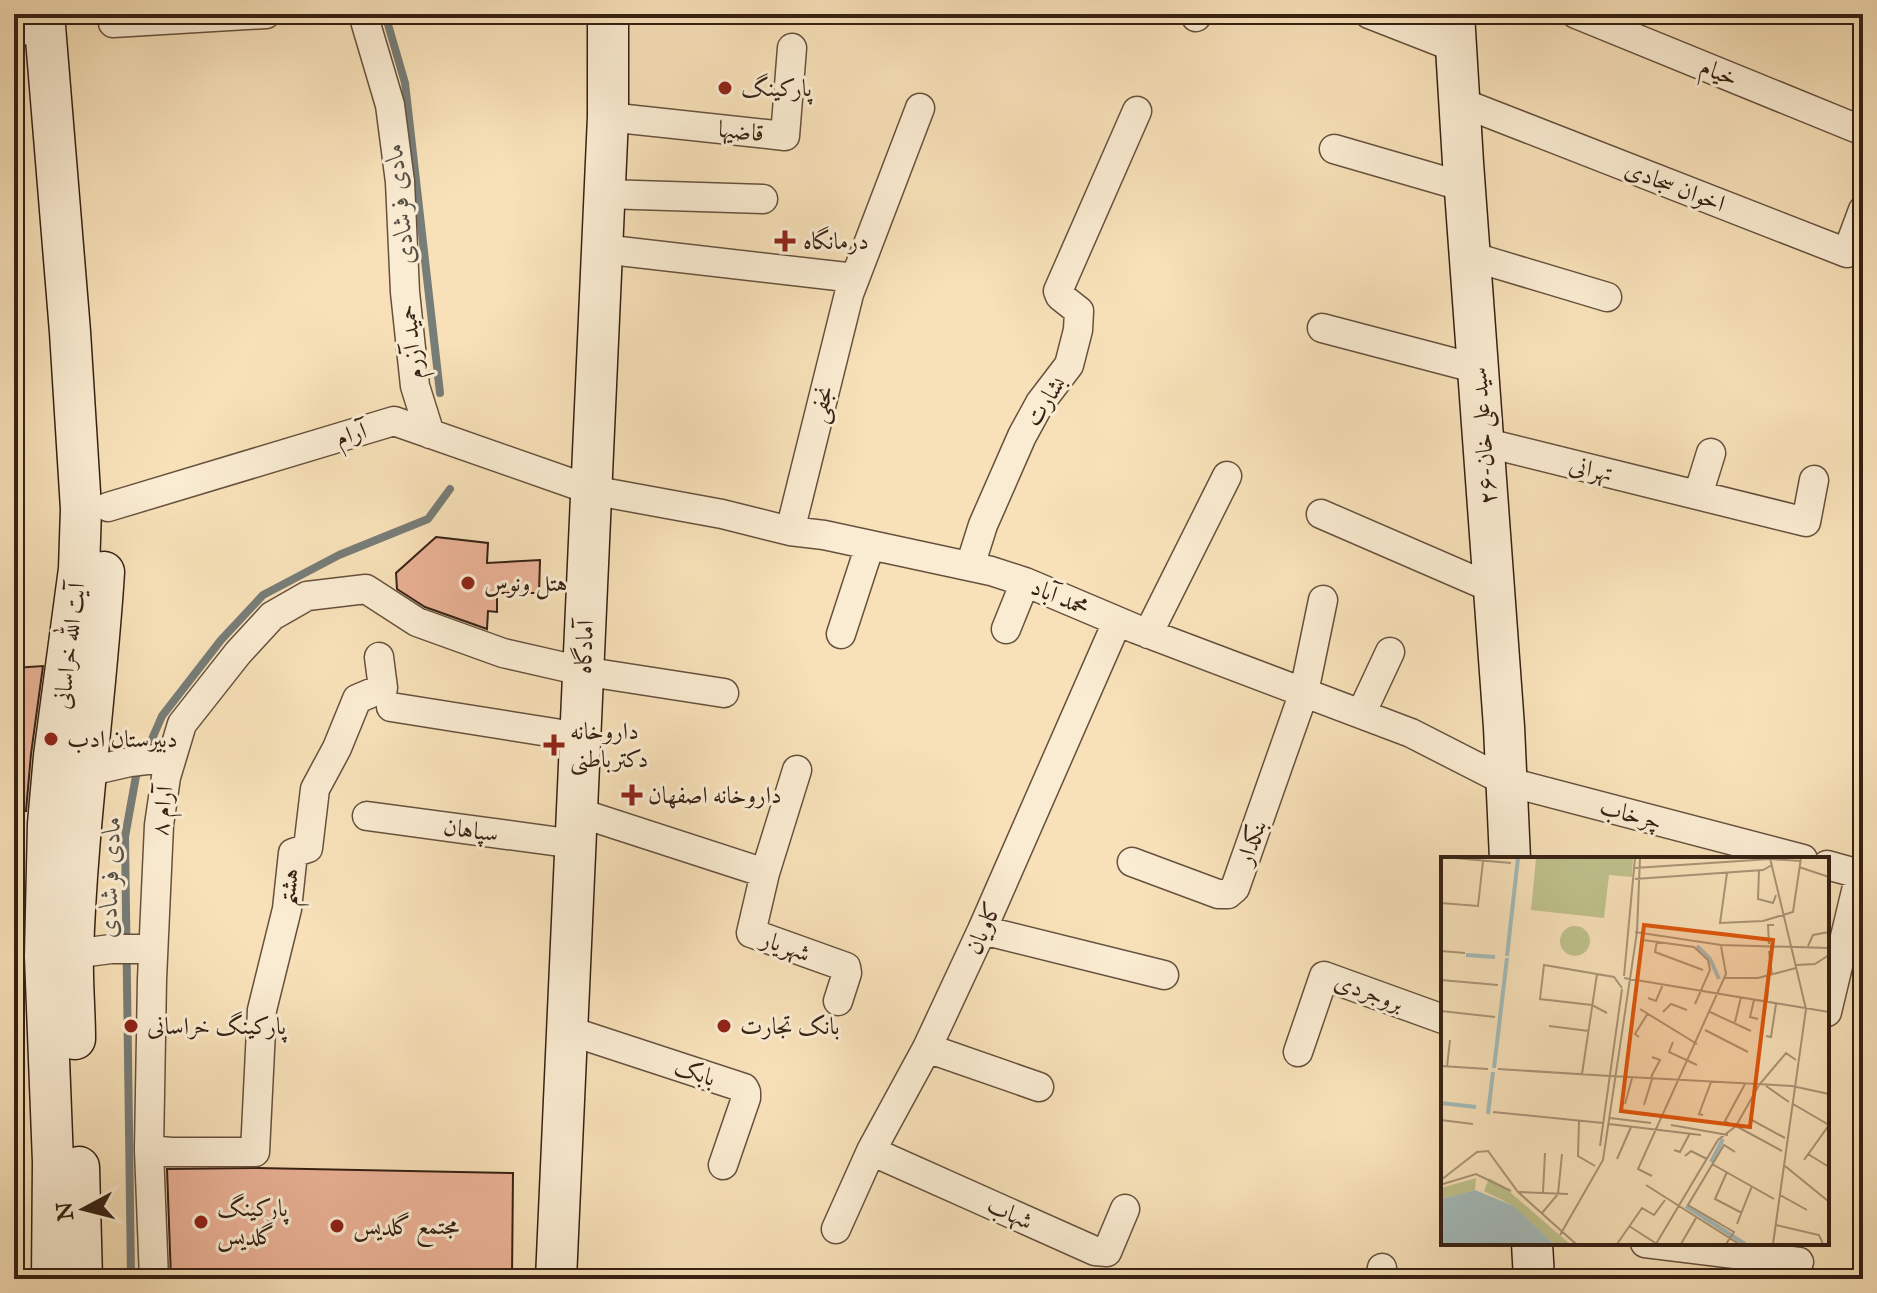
<svg xmlns="http://www.w3.org/2000/svg" width="1877" height="1293" font-family="'IM FELL Great Primer',Amiri,serif">
	<rect width="100%" height="100%" fill="#f8e1b9"/>
	<filter id="stains"><feTurbulence type="fractalNoise" baseFrequency=".0025" numOctaves="4"/><feColorMatrix values="0 0 0 0 .2 0 0 0 0 .09 0 0 0 0 .02 0 0 0 .5 -.17"/></filter>
	<radialGradient id="worn" r=".72"><stop offset=".6" stop-color="#630" stop-opacity="0"/><stop offset="1" stop-color="#630" stop-opacity=".3"/></radialGradient>
	<g fill="none" stroke-linecap="round" stroke-linejoin="round">
		<!-- stream -->
		<path stroke="#777d78" stroke-width="8" d="M385,14l20,69 35,310
			M145,755l17,-39 59,-76 42,-45 76,-40 89,-36 22,-30
			M131,1276l-6,-439 11,-61 4,-9"/>
	</g>
	<!-- building -->
	<path fill="#ecb398" stroke="#362114" stroke-width="2" d="M436,537l52,6 -1,20 53,-3 -1,33h-42v19l-9,-1 -1,18 -62,-22 -28,-18 -1,-16z
		M43,666l-12,88 -5,57h-12v-143z
		M257,1168l256,5 -1,106h-341l-4,-110z"/>
	<g fill="none" stroke-linecap="round" stroke-linejoin="round">
		<!-- street casing -->
		<g stroke="#66513d" stroke-width="31">
			<path id="street" d="M363,14l27,91 10,77 5,110 10,94 15,48
				M1369,14l87,34
				M1576,14l287,117
				M1196,17l1,-3
				M113,23l153,-9
				M14,31l31,-2
				M1460,102l387,151 16,-43
				M608,117l177,19 7,-88
				M1334,149l131,38
				M605,194l158,5
				M602,249l253,29
				M1470,256l137,41
				M1322,328l156,41
				M1483,442l323,80 8,-42
				M1698,495l13,-42
				M108,507l286,-86 197,69 131,24 68,17 34,4 167,36 34,11 111,47 275,104 94,48 298,78
				M1321,514l173,75
				M790,531l59,-237 71,-186
				M970,566l13,-41 39,-89 18,-33 29,-38 9,-35 1,-19 -19,-15 -2,-5 79,-180
				M1006,629l19,-47
				M841,634l29,-89
				M1148,634l79,-158
				M391,707l189,30
				M1361,714l29,-62
				M797,770l-32,103 -14,60 95,34 1,6 -9,28
				M86,772l44,-10 42,-5
				M577,812l188,61
				M367,816l208,28
				M1132,862l86,32h10l7,-6 69,-196 19,-92
				M1827,865l36,10
				M982,930l182,45
				M73,954l38,-5h42
				M1827,1012l33,-138
				M567,1030l177,58 2,4v6l-23,67
				M927,1048l112,39
				M1298,1052l26,-76 119,43
				M149,1150l22,2h84l7,-142 25,-101 6,-56 15,-5 7,-59 22,-41 20,-49 26,-11 -4,-31
				M871,1151l224,100 12,1 18,-43
				M836,1229l35,-78 56,-103 55,-118 135,-308
				M1645,1243l154,19
				M154,1279l-5,-129 3,-171 7,-154 7,-48 16,-53 56,-71 34,-37 35,-20 59,-7 51,33 86,31 79,18 142,22
				M1380,1279l2,-11"/>
		</g>
		<!-- secondary casing -->
		<g stroke="#362114" stroke-width="43">
			<path id="secondary" d="M44,14l26,318 11,177 -2,60 -25,187 -6,68 -3,132 8,206 -1,117
				M1454,14l9,149 41,564 6,132
				M75,1039c0,-28 -3,-58 -2,-86 4,-127 23,-254 31,-381
				M79,1167l3,112
				M1532,1243l2,36
				M556,1279l52,-1162v-103"/>
		</g>
		<!-- street -->
		<use href="#street" stroke="#faecd2" stroke-width="28"/>
		<!-- secondary -->
		<use href="#secondary" stroke="#faecd2" stroke-width="40"/>
	</g>
	<!-- markers -->
	<g fill="#8f2418" stroke="#faecd2" stroke-width="3">
		<circle cx="725" cy="88" r="8"/>
		<path d="M781 229h8v8h8v8h-8v8h-8v-8h-8v-8h8z"/>
		<circle cx="468" cy="583" r="8"/>
		<circle cx="51" cy="739" r="8"/>
		<path d="M550 733h8v8h8v8h-8v8h-8v-8h-8v-8h8z"/>
		<path d="M628 783h8v8h8v8h-8v8h-8v-8h-8v-8h8z"/>
		<circle cx="131" cy="1026" r="8"/>
		<circle cx="724" cy="1026" r="8"/>
		<circle cx="201" cy="1222" r="8"/>
		<circle cx="337" cy="1226" r="8"/>
	</g>
	<g text-anchor="middle" stroke-width="6" stroke-linejoin="round" paint-order="stroke">
		<!-- street labels -->
		<g font-size="24" fill="#362114" stroke="#faecd2">
			<text transform="translate(1719 72) rotate(22)" y="8">خیام</text>
			<text transform="translate(741 131) rotate(6)" y="8">قاضیها</text>
			<text transform="translate(1675 186) rotate(21)" y="8">اخوان سجادی</text>
			<text transform="translate(411 342) rotate(-96)" y="8">حمید آزرم</text>
			<text transform="translate(1045 401) rotate(-57)" y="8">بشارت</text>
			<text transform="translate(821 404) rotate(-76)" y="8">نجفی</text>
			<text transform="translate(351 434) rotate(-17)" y="8">آرام</text>
			<text transform="translate(1483 436) rotate(-94)" y="8">۲۶-سید علی خان</text>
			<text transform="translate(1591 469) rotate(14)" y="8">تهرانی</text>
			<text transform="translate(1060 597) rotate(23)" y="8">محمد آباد</text>
			<text transform="translate(69 646) rotate(-83)" y="8">آیت الله خراسانی</text>
			<text transform="translate(584 647) rotate(-87)" y="8">آمادگاه</text>
			<text transform="translate(162 811) rotate(-83)" y="8">۸ آرام</text>
			<text transform="translate(1631 814) rotate(15)" y="8">چرخاب</text>
			<text transform="translate(471 830) rotate(8)" y="8">سپاهان</text>
			<text transform="translate(1251 842) rotate(-70)" y="8">بنکدار</text>
			<text transform="translate(288 887) rotate(-83)" y="8">هشتم</text>
			<text transform="translate(983 928) rotate(-66)" y="8">کاویان</text>
			<text transform="translate(786 946) rotate(20)" y="8">شهریار</text>
			<text transform="translate(1369 992) rotate(20)" y="8">بروجردی</text>
			<text transform="translate(695 1072) rotate(18)" y="8">بابک</text>
			<text transform="translate(1010 1213) rotate(24)" y="8">شهاب</text>
		</g>
		<!-- poi labels -->
		<g font-size="24" fill="#362114" stroke="#faecd2" text-anchor="start">
			<text x="741" y="96">پارکینگ</text>
			<text x="803" y="249">درمانگاه</text>
			<text x="484" y="591">هتل ونوس</text>
			<text x="570" y="739">داروخانه<tspan x="570" dy="28">دکترباطنی</tspan></text>
			<text x="67" y="747">دبیرستان ادب</text>
			<text x="648" y="803">داروخانه اصفهان</text>
			<text x="147" y="1034">پارکینگ خراسانی</text>
			<text x="740" y="1034">بانک تجارت</text>
			<text x="217" y="1216">پارکینگ<tspan x="217" dy="28">گلدیس</tspan></text>
			<text x="353" y="1234">مجتمع گلدیس</text>
		</g>
		<!-- water labels -->
		<g font-size="26" font-style="italic" fill="#574f46" stroke="#faecd2">
			<text transform="translate(399 204) rotate(-96)" y="9">مادی فرشادی</text>
			<text transform="translate(109 877) rotate(-88)" y="9">مادی فرشادی</text>
		</g>
	</g>
	<!-- overview -->
	<g transform="translate(1441 857)">
		<rect width="388" height="388" fill="#f8e1b9"/>
		<path d="M95,1h97l-1,19 -23,-2 -5,43 -73,-8zM119 84a15 15 0 1 1 30 0a15 15 0 1 1-30 0ZM35,321l-1,12 -34,9v-11zM48,321l14,8 67,58h-16l-40,-38 -30,-15z" fill="#c0c28d"/>
		<path d="M34,333l39,16 40,38h-113v-45z" fill="#a3bbbb"/>
		<path fill="none" stroke="#a3bbbb" stroke-width="4" d="M256,89l13,13 9,20M25,98l29,2M66,99l11,-98M53,211l13,-110M0,246l35,4M47,257l5,-42M270,305l12,-23M245,349l59,38"/>
		<path fill="none" stroke="#aa9477" stroke-width="2" d="M13,1l57,5M329,1l36,151 -33,235M329,2l31,2M358,10l30,10M194,11l135,-9M318,14l-1,28 15,4 3,-8M286,16l-7,50 43,-2 30,-9 8,-54M194,22l128,-9 9,-5M0,46l37,3 5,-45M194,75l86,13 108,3M202,83l51,7 14,13 2,10 -15,34M216,84l-2,11 48,18M328,87l-1,-19h6M367,89l5,-11 16,-3M0,94l24,2M328,94l3,24M355,108l19,-1 14,-9M183,119l11,-118M183,121l205,34M284,121h33l38,-10M0,123l57,5M207,141l8,3 7,-17M313,143l-4,17 8,2M326,144l2,-26M199,152l57,35M0,154l54,6M222,155l8,-8 16,6M269,155l41,19M166,156l-15,-8 -52,-6 4,-34 70,12 8,11M294,165l6,-25M108,169l40,5M264,173l43,22M325,179l5,1 5,-33M198,180l-4,-3 13,-21M232,185l-4,10 28,13M0,209l47,3M6,210l3,-27M57,212l112,7M141,217l15,-100M170,219l181,10 37,8M210,220l9,-17 -8,-3M325,229l23,16M184,247l7,-26M352,247l36,21 -25,35M203,248l8,-26M52,255l110,11M262,258l-4,-1 12,-32M169,261l41,5M309,262l35,19M0,263l32,4M138,264l-1,35 17,10M168,267l92,11M289,267l-5,-3 20,-37M230,268l57,10M295,269l46,25M159,289l22,-157M233,293l6,2 10,-19M367,297l21,13M244,299l6,-5 16,8M176,302l14,-32M271,307l62,35M344,309l43,35M286,315l-12,27 27,14M211,319l-14,-7 88,-195 -5,-28M0,323l36,-28 11,-1 30,41 58,52M2,327l33,-10 35,17M205,328l93,59M78,335l49,2M102,335l2,-39M339,338l27,15M101,356l16,-19 4,-40M296,367l15,-38M335,368l43,10 4,9M188,369l28,18M119,378l43,-75 34,-228 3,-74M176,387l25,-36 12,7 11,-15M215,387l62,-104 18,-14 23,-41 27,-32 10,7M240,387l15,-26M285,387l8,-12 -46,-27 36,-60 11,7"/>
		<path fill="#df560c" fill-opacity="0.15" stroke="#df560c" stroke-width="4" d="M203,68l129,15 -23,187 -129,-16z"/>
		<rect width="388" height="388" fill="none" stroke="#362114" stroke-width="4"/>
	</g>
	<!-- margin -->
	<rect width="1877" height="1293" fill="none" stroke="#f8e1b9" stroke-width="48"/>
	<rect x="16" y="16" width="1845" height="1261" fill="none" stroke="#362114" stroke-width="4"/>
	<rect x="24" y="24" width="1829" height="1245" fill="none" stroke="#362114" stroke-width="2"/>
	<!-- north arrow -->
	<g transform="translate(84 1209) rotate(263)" stroke="#faecd2" stroke-width="6" paint-order="stroke">
	<path d="M0-6L14 30L0 20L-14 30Z" fill="#362114"/>
	<text y="-12" font-size="22" font-weight="bold" text-anchor="middle" fill="#362114">N</text>
	</g>
	<rect width="100%" height="100%" filter="url(#stains)"/>
	<rect width="100%" height="100%" fill="url(#worn)"/>
</svg>
